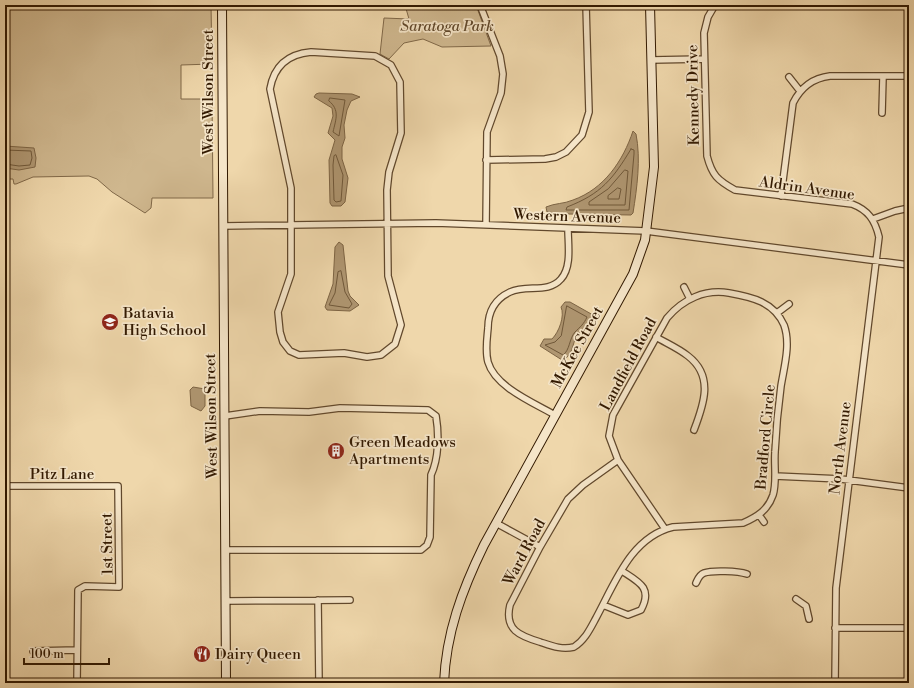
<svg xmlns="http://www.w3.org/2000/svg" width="914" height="688" font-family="'Libre Bodoni',serif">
	<rect width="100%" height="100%" fill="#efd7ab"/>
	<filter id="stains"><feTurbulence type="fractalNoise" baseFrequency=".005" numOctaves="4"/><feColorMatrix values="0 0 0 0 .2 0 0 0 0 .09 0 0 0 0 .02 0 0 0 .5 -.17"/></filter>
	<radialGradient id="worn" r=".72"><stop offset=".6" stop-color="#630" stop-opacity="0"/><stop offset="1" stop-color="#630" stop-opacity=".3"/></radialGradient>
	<!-- green -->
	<path fill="#cfb78e" stroke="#806848" d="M5,5h206l1,59 -31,1v34h31l1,99h-61l-1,10 -6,5 -33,-21 -15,-13 -8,-3 -56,1 -17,7h-2l-1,-5h-8z
		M405,5h71l15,41 -49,1 -19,-8 -19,4 -15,16 -9,-5 4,-36 25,1z"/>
	<!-- water -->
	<path fill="#af9671" stroke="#7d6444" d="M319,93l33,1 8,3 -9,4 -4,9 -3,15 1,13 -3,9v12l6,19 -3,24 -4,4h-9l-2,-3 -1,-43 6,-20 -7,-7 5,-17 -1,-8 -18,-11 2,-3z
		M633,131l3,3c5,25 1,54 -3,79l-2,2 -63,-1 -21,-2 -1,-5c9,-4 18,-3 27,-7 31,-11 50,-39 60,-69z
		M5,146l29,2 2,10 -1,9 -16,3 -14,-2z
		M339,242l4,3 5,46 2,5 9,9 -9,6 -23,-1 -2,-3 8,-23 2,-37z
		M565,302h5l23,13c-4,9 -10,13 -16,21 -5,7 -4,21 -15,24l-22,-14 4,-7h8c7,-7 13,-23 9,-32z
		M193,387l12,2v17l-4,5 -10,-5 -1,-16z"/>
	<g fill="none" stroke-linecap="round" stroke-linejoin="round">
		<!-- shore -->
		<path stroke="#705839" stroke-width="1" d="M330,98l15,2 -6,36 -6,-4c3,-13 7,-22 -4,-31z
			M631,149l3,1v4l-5,56h-63l1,-3c34,-13 46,-28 64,-58z
			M5,150l26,1 1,7 -2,7 -11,1 -14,-2
			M336,155l7,20 -2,26 -5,1 -2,-2 -1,-35 1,-9z
			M625,170l3,1 -3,34h-36v-3l19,-13z
			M618,188l3,1 -2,10h-11v-3z
			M341,271l4,21 7,12 -3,4 -20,-3 6,-12 3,-21z
			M567,306l20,11c-3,7 -7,10 -12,15 -6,7 -5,18 -12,23l-18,-10 10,-3 6,-6z"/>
		<!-- street casing -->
		<g stroke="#61482c" stroke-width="8">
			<path id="street" d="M480,5l20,51 3,18 -2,19 -14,39 -1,93
				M715,5l-7,12 -4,16 3,123c5,19 10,24 28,34l117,14c16,6 23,16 27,33l-43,351 -1,95
				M311,52l64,4 16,9 9,17 1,51 -12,39 -2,18 1,86 13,49 -6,19 -14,11 -14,2 -23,-4 -45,2 -9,-4 -7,-9 -3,-10 -2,-20 13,-38v-86l-21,-99c4,-23 18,-35 41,-37z
				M651,60l53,-1
				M789,77l11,14
				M882,113l1,-36
				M486,160l59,-1 11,-2 10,-5 16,-17 7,-23 -3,-107
				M781,196l12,-93c8,-16 20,-25 37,-27h79
				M873,219l22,-8 14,-3
				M223,226l213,-3 210,8 263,34
				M684,287l6,12
				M777,313l12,-9
				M656,337c10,6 22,11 32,19 26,20 16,48 6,74
				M555,415c-21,-12 -60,-28 -67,-53 -3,-11 -1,-23 0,-34 0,-16 7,-29 22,-36 17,-8 38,2 51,-13 11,-12 7,-35 7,-50
				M225,416l35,-5 49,1 31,-4 88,2 8,6c3,18 3,42 -5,59l-1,62 -3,8 -6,5h-195
				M618,460l-35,25 -15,14 -28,48 -30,58c-6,25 10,31 30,37 12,4 22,8 34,5 11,-7 16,-18 22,-29 19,-35 35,-81 77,-91l70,-4c14,-6 25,-13 30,-28 4,-13 1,-29 2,-43 1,-22 3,-44 6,-66 3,-19 10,-42 3,-61 -10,-23 -32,-28 -55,-32 -24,-4 -46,6 -62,25l-54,97 -4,21 9,24 47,69
				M775,476l66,3 68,9
				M5,486h113l1,101 -34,-1 -7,4 -1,93
				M759,515l5,7
				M496,523l44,24
				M696,583c2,-4 3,-8 8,-10 8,-3 34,-2 43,1
				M796,599l10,7 3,13
				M318,600l1,83
				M226,601l124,-1
				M603,605l25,10 13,-5c12,-22 -2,-28 -19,-39
				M835,628h74
				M33,651l44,-1"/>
		</g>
		<!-- secondary casing -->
		<g stroke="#321901" stroke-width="10">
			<path id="secondary" d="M222,5l4,678
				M444,683c2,-50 18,-93 40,-138l149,-271 12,-34 9,-73 -4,-162"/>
		</g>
		<!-- street -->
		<use href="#street" stroke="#f5e5c8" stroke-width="5.5"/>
		<!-- secondary -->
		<use href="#secondary" stroke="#f5e5c8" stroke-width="8"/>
	</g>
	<!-- icons -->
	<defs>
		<g id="school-disc" transform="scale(0.9)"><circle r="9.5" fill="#8f2418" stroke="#f5e5c8"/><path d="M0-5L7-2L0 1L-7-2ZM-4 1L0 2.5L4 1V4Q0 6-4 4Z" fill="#fff"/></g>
		<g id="building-disc" transform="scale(0.9)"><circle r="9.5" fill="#8f2418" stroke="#f5e5c8"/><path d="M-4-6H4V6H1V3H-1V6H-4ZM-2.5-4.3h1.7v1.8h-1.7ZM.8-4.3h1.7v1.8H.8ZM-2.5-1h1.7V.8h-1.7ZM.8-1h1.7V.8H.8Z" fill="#fff"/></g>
		<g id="restaurant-disc" transform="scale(0.9)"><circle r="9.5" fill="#8f2418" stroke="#f5e5c8"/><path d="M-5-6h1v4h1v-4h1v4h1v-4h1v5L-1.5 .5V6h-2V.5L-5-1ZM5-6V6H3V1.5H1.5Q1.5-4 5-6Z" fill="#fff"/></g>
	</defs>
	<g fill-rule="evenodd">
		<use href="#school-disc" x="110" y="322"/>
		<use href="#building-disc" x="336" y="451"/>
		<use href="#restaurant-disc" x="202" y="654"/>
	</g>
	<g text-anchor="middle" stroke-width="3.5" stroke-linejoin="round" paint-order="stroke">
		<!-- park labels -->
		<g font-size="15" font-style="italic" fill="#61482b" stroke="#f5e5c8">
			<text x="447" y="31">Saratoga Park</text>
		</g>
		<!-- street labels -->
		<g font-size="15" fill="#321901" stroke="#f5e5c8">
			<text transform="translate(208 92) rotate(-90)" y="5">West Wilson Street</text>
			<text transform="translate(693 95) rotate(-91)" y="5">Kennedy Drive</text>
			<text transform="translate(807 188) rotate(8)" y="5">Aldrin Avenue</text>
			<text transform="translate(567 216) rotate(2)" y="5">Western Avenue</text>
			<text transform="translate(577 347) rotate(-61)" y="5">McKee Street</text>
			<text transform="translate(628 364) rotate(-62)" y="5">Landfield Road</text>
			<text transform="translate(211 416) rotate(-91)" y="5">West Wilson Street</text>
			<text transform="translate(765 437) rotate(-85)" y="5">Bradford Circle</text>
			<text transform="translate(840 448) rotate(-83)" y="5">North Avenue</text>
			<text x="62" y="479">Pitz Lane</text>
			<text transform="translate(107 544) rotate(-91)" y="5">1st Street</text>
			<text transform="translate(524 552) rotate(-62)" y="5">Ward Road</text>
		</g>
		<!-- poi labels -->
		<g font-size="15" fill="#321901" stroke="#f5e5c8" text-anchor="start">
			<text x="123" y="318">Batavia<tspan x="123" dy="17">High School</tspan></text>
			<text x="349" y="447">Green Meadows<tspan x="349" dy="17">Apartments</tspan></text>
			<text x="215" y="659">Dairy Queen</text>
		</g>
	</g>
	<!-- margin -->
	<rect width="914" height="688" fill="none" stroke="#efd7ab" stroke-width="20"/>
	<rect x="6" y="6" width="902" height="676" fill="none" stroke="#321901" stroke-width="2"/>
	<rect x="10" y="10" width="894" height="668" fill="none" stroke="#321901"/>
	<!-- scale -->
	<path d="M24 658v6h85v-6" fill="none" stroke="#321901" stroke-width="2"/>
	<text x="30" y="658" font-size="12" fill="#321901" stroke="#f5e5c8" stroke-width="3" paint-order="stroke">100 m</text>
	<rect width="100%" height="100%" filter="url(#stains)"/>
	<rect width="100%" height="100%" fill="url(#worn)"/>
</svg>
